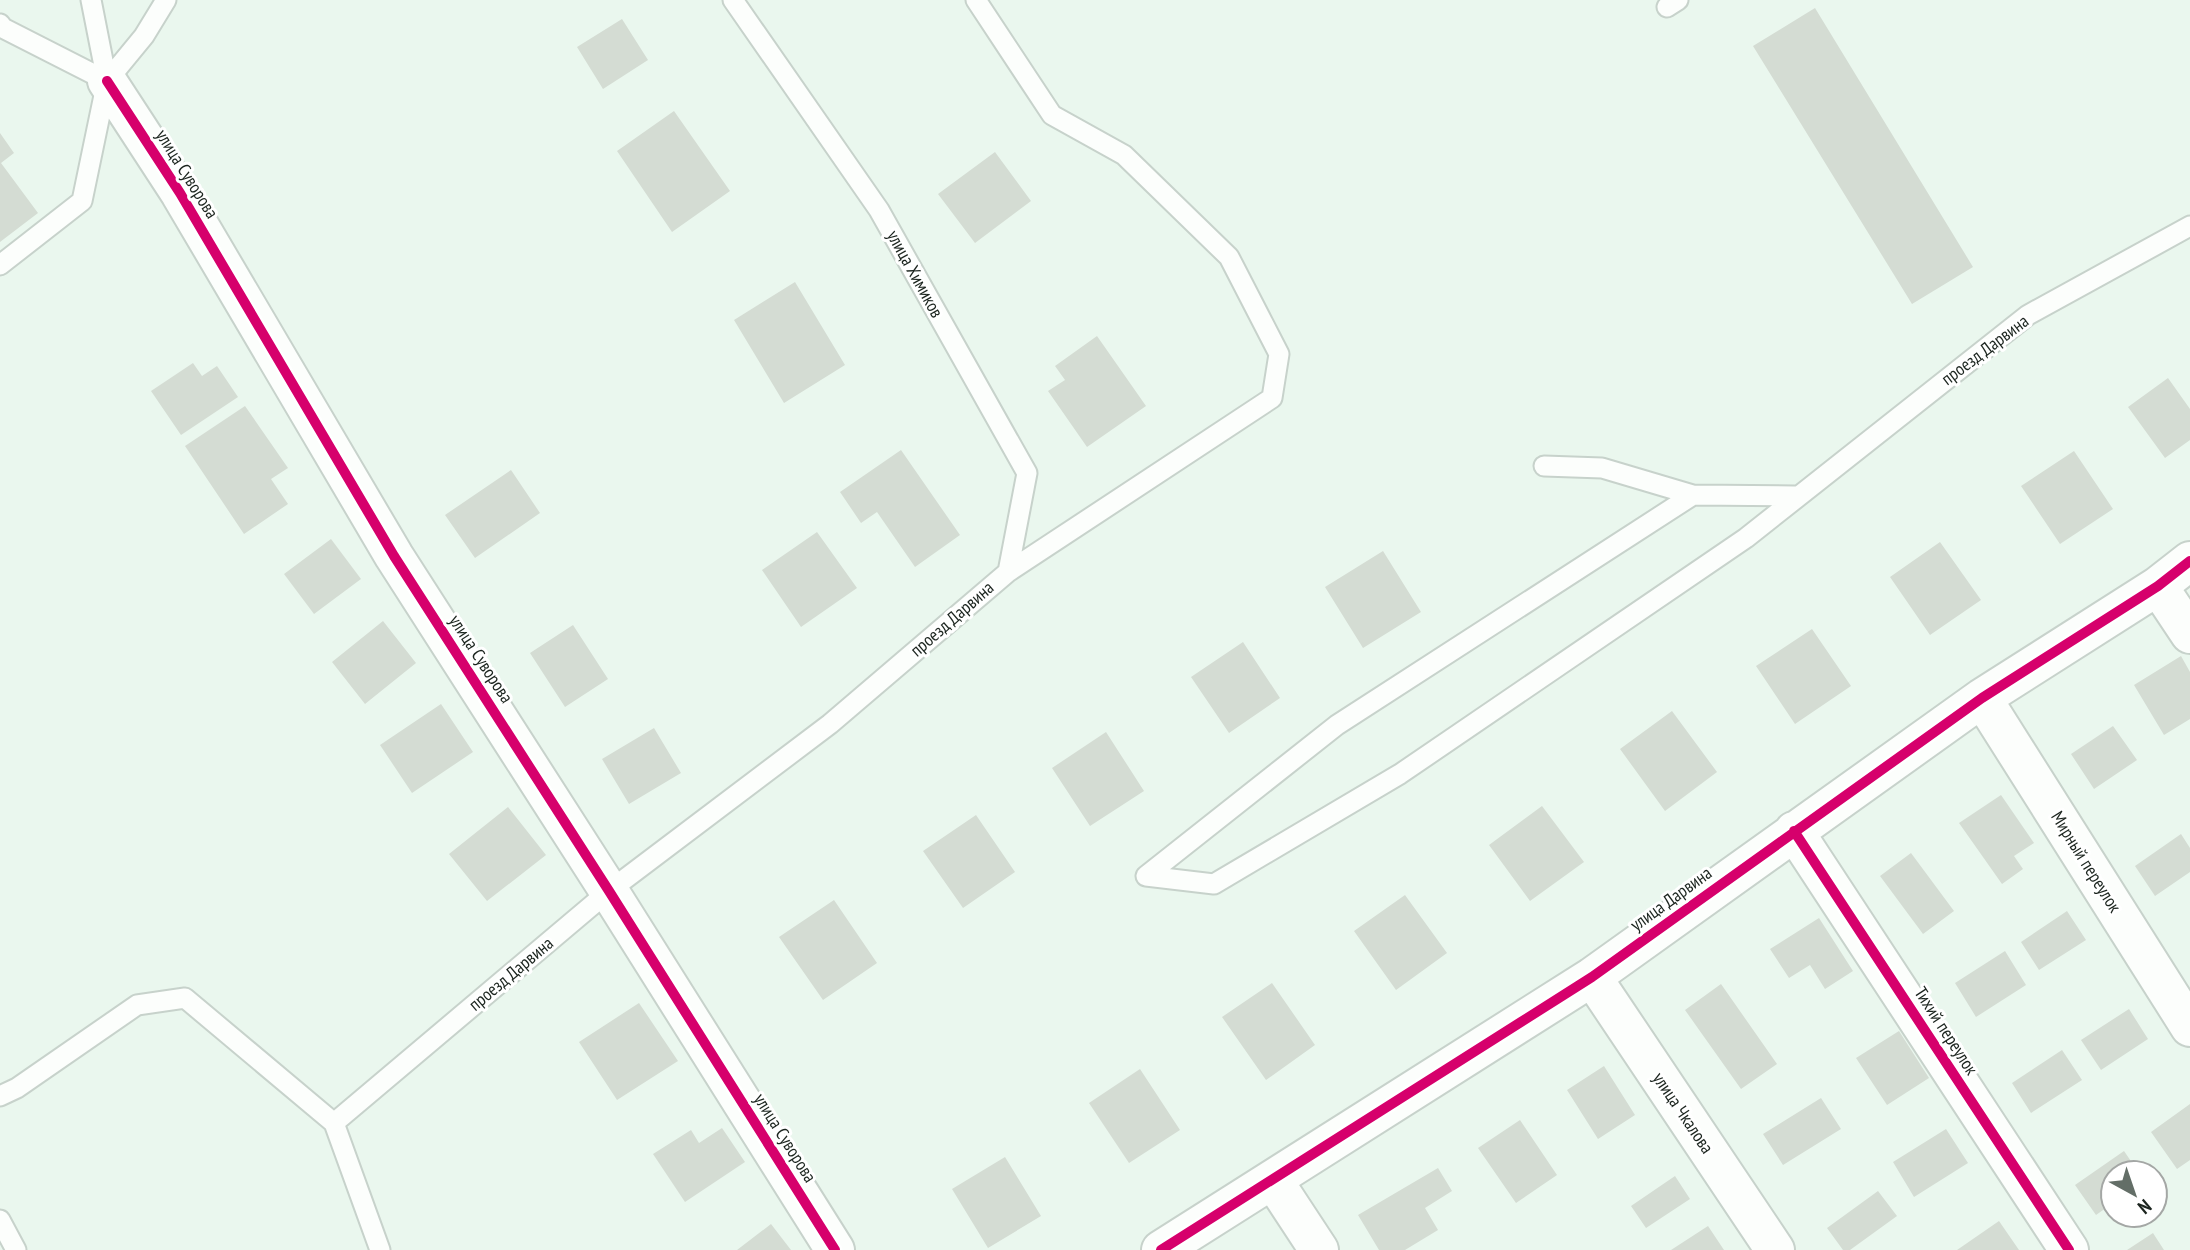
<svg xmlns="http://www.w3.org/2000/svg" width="2190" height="1250" font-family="'PT Sans Narrow',sans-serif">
	<rect width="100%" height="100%" fill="#eaf7ee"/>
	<!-- building -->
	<path fill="#d4dcd3" d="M1815,8l158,259 -61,37 -159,-258z
		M622,19l26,41 -45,29 -26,-42z
		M674,111l56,80 -58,41 -55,-81z
		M0,133l14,20 -13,10 37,50 -38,29z
		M995,152l36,49 -56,42 -37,-49z
		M795,282l50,83 -61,38 -50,-83z
		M1097,336l49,70 -59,41 -39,-56 17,-11 -10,-14z
		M193,363l9,13 15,-10 21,31 -57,38 -30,-44z
		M2168,378l22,31v31l-25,18 -37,-51z
		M245,406l43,62 -17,11 17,25 -44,30 -59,-88z
		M901,450l59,85 -45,32 -38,-55 -16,11 -21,-31z
		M2074,451l39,58 -53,35 -39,-58z
		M511,470l29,43 -65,45 -30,-43z
		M817,532l40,56 -56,39 -39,-57z
		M331,539l30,40 -47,35 -30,-40z
		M1940,542l41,58 -51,35 -40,-58z
		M1383,551l38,61 -58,36 -38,-61z
		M383,621l33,42 -51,41 -33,-42z
		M573,625l35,54 -43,28 -35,-54z
		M1812,629l39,57 -56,38 -39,-58z
		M1243,642l37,56 -51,35 -38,-56z
		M2181,656l9,16v47l-26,16 -30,-50z
		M441,704l32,48 -61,41 -32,-48z
		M1672,711l45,61 -52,39 -45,-62z
		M2113,726l24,34 -43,29 -23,-35z
		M654,728l27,45 -52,31 -27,-45z
		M1106,732l38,59 -54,35 -38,-58z
		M2001,795l33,48 -20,13 9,13 -21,15 -43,-61z
		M1542,806l42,56 -54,39 -41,-56z
		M508,807l38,48 -59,46 -38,-47z
		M976,815l39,57 -52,36 -40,-57z
		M2181,834l9,14v24l-35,24 -20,-30z
		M1911,853l43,58 -31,23 -43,-58z
		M1405,895l42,58 -51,37 -42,-59z
		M834,900l43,63 -54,37 -44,-63z
		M2067,911l19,29 -47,30 -18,-28z
		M1819,918l34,53 -28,18 -15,-24 -21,13 -19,-29z
		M2005,951l21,34 -50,32 -21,-34z
		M1272,983l43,62 -49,35 -44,-63z
		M1721,984l56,80 -36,25 -56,-79z
		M639,1003l39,58 -61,39 -38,-58z
		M2129,1009l19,30 -47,31 -20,-30z
		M1899,1031l30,47 -42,27 -31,-47z
		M2062,1050l20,30 -51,33 -19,-30z
		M1604,1066l31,49 -37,24 -31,-49z
		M1140,1069l40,61 -51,33 -40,-60z
		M1821,1098l20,31 -58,36 -20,-31z
		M2190,1104v56l-13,9 -26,-37z
		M1520,1120l37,55 -41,28 -38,-55z
		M722,1128l23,34 -60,40 -32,-48 38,-24 8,13z
		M1946,1129l22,34 -54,34 -21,-35z
		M2124,1151l15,22h-26v30l-17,12 -21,-30z
		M1005,1157l36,59 -53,32 -36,-59z
		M1438,1168l14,23 -27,17 13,22 -33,20h-26l-21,-35z
		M1675,1176l15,23 -44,29 -15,-22z
		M1878,1191l19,25 -47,34h-7l-16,-22z
		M1999,1221l20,29h-62z
		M771,1224l20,26h-54z
		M1708,1226l16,24h-53z
		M2153,1233l11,17h-37z"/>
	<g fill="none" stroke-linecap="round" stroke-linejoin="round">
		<!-- service casing -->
		<g stroke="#c7d2cb" stroke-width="23">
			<path id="service" d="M733,0l146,210 148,263 -19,99
				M1667,7l11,-7
				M0,24l3,4 104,53
				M107,81l37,-45 22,-36
				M0,265l82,-64 25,-120 -16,-81
				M1544,466l58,2 91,27
				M1146,876l68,8 186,-110 346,-236 282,-223 162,-89
				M1146,876l191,-151 356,-230 102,1
				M0,1096l17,-8 120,-83 48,-7 149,125
				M334,1123l275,-232 221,-167 178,-152 264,-174 7,-44 -50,-97 -105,-102 -72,-40 -76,-115
				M334,1123l46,127
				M0,1220l16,30"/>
		</g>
		<!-- minor casing -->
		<g stroke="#c7d2cb" stroke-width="42">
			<path id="minor" d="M107,81l73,112 214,363 215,335 226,359
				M2158,586l32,48
				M1982,698l208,329
				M1794,831l275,419
				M1592,977l183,273
				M1273,1180l46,70
				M1161,1250l431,-273 390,-279 176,-112 32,-25"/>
		</g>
		<!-- service -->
		<use href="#service" stroke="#fcfefc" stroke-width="19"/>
		<!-- minor -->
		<use href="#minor" stroke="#fcfefc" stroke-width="38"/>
		<!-- cycleway casing -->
		<g stroke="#fff" stroke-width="15">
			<path id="cycleway" d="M107,81l73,112 214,363 215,335 226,359
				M1794,831l275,419
				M1161,1250l431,-273 390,-279 176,-112 32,-25"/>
		</g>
		<!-- cycleway -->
		<use href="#cycleway" stroke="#d6006c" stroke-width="10"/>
	</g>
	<g text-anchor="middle" stroke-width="6" stroke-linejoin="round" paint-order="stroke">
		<!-- street labels -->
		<g font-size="18" fill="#1b241e" stroke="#fff">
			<text transform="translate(187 174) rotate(58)" y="6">улица Суворова</text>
			<text transform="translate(915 274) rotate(61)" y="6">улица Химиков</text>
			<text transform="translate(1985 350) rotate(-37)" y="6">проезд Дарвина</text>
			<text transform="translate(952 619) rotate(-41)" y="6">проезд Дарвина</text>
			<text transform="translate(481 659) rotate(57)" y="6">улица Суворова</text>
			<text transform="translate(2086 862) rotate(58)" y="6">Мирный переулок</text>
			<text transform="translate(1671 899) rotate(-36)" y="6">улица Дарвина</text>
			<text transform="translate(511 974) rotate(-40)" y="6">проезд Дарвина</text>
			<text transform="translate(1946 1031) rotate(57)" y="6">Тихий переулок</text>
			<text transform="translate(1683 1113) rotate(56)" y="6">улица Чкалова</text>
			<text transform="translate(785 1138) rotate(58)" y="6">улица Суворова</text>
		</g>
	</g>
	<!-- north arrow -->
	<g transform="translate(2134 1194) rotate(140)"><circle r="33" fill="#ffffff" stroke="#a4a7a5" stroke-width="2"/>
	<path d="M0-5L12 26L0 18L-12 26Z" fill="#636e67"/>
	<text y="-10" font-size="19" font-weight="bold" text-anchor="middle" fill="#1b241e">N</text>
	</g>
</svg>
